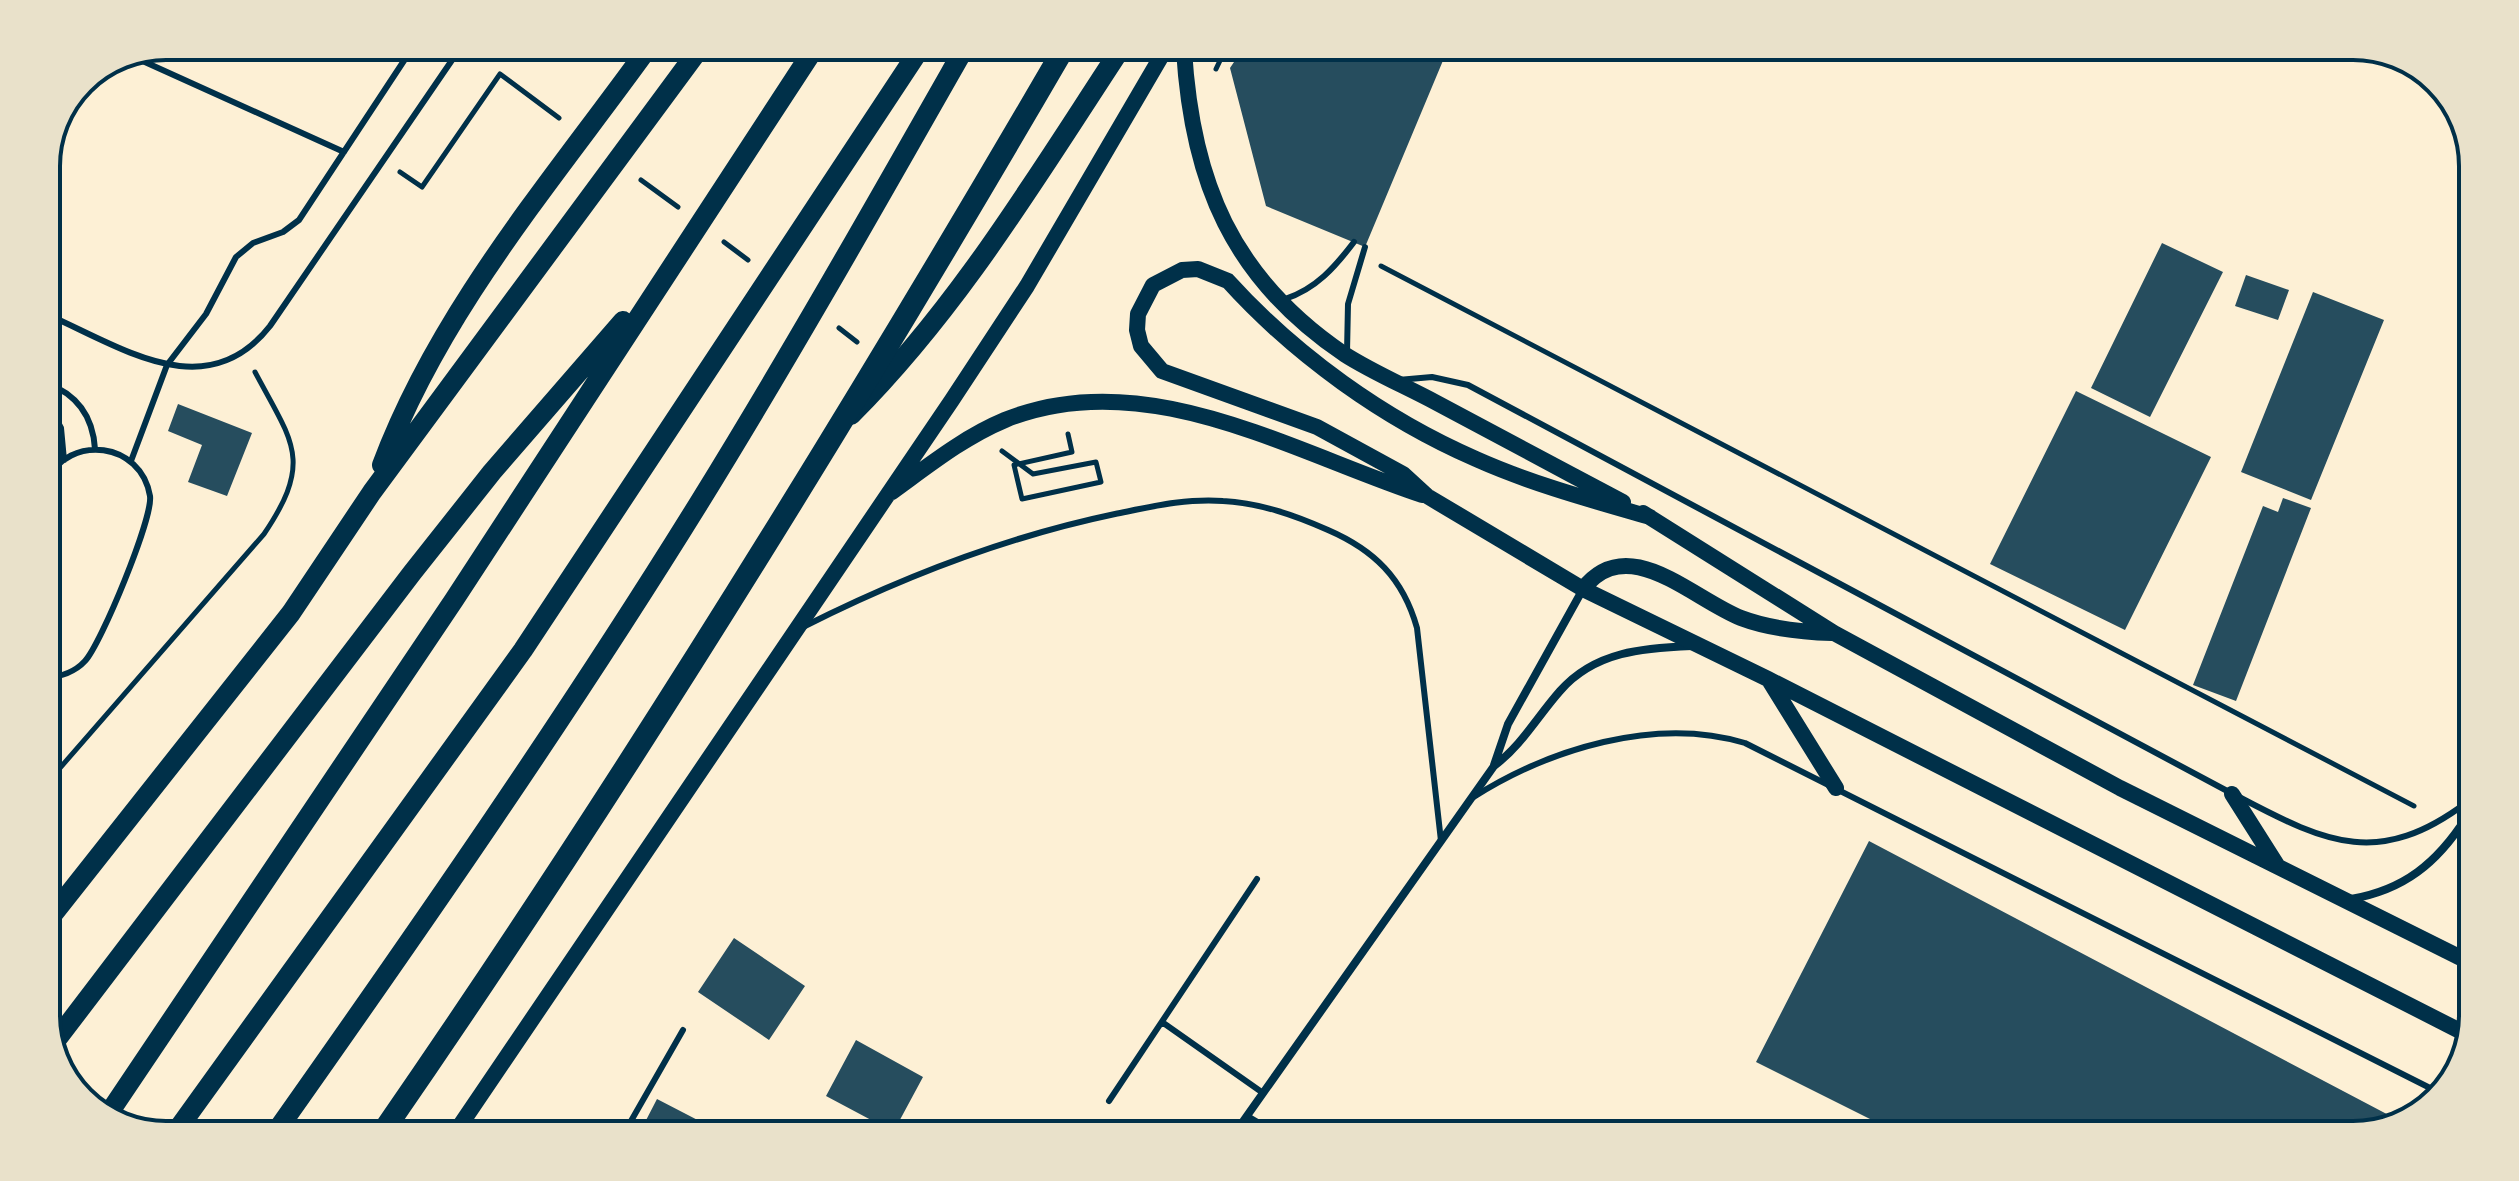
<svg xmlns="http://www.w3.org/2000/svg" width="2519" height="1181" font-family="'Roboto Condensed',sans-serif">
	<rect width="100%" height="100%" fill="#fdf0d5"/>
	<!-- building -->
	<path fill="#264d5e" d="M1242,50l205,1 -82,196 -99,-41 -36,-138z
		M2162,243l61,29 -73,145 -59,-29z
		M2246,275l43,15 -11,30 -43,-14z
		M2313,292l71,28 -73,180 -70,-28z
		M2076,391l135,66 -86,173 -135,-66z
		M178,404l74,29 -25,63 -39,-14 14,-37 -34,-14z
		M2283,498l28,10 -75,193 -43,-16 70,-179 15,6z
		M1869,841l531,280 -47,14 -455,-2 -142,-71z
		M734,938l71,48 -36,54 -71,-48z
		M856,1040l67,37 -28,52h-7l-62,-33z
		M657,1099l56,29h-71z"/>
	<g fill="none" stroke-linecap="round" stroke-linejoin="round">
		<!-- path -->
		<path stroke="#003049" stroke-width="5" d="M1216,69l9,-19
			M400,172l22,15 78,-113 59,44
			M641,180l37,27
			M724,242l24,18
			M1381,266l1033,540
			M839,328l18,14
			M1002,451l31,23 63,-12 5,20 -79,17 -8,-34 58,-13 -4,-18
			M46,784l218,-250c50,-74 28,-92 -9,-162"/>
		<!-- service -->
		<path stroke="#003049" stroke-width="6" d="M429,47l24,11
			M136,58l208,94
			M1285,299c31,-10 50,-32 69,-57
			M46,314c74,32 160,94 224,12l191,-279
			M1347,352l1,-48 17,-57
			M1398,380l34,-3 36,8 763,408
			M46,383c31,11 47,34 49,66
			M46,400l15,28 3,32
			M131,461l36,-96 39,-51 30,-57 17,-14 30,-11 16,-12 114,-173
			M46,481c24,-48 95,-39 104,15 3,22 -49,148 -65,165 -10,11 -25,16 -39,16
			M803,627c101,-51 202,-90 312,-113 35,-7 72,-16 108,-13 37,2 71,14 105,29 46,20 75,48 89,98l24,213
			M1472,798c77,-49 183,-82 273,-55l693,349
			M2241,798c87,46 139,69 225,5
			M1162,1022l101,71
			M1109,1101l148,-222
			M627,1128l56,-98"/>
		<!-- minor -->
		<path stroke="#003049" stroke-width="8" d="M1494,765l14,-41 75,-135
			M2351,899c53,-9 86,-36 115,-81
			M1247,1117l22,13
			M1237,1130l257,-364c28,-21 43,-49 66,-75 35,-40 84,-43 132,-45"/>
		<!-- secondary -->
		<path stroke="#003049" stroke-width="16" d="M1184,50c8,132 48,228 160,304 28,18 61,32 91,48 62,33 125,67 188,100
			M892,492c36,-26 72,-55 113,-72 139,-57 287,32 417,75
			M1643,513l191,120 286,155 345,172
			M1650,517c-59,-17 -118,-33 -174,-58 -92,-40 -181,-104 -248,-178l-30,-12 -16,1 -29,15 -15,29 -1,16 4,16 21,25 155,56 86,47 24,22 156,93 185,90 696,354
			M1583,589c45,-58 108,9 158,29 29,11 60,14 91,15
			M1769,680l67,108
			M2232,794l45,71
			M459,1127l493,-727 75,-114 138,-236"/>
		<!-- primary -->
		<path stroke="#003049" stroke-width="20" d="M851,415c108,-108 186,-239 269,-365
			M382,465c58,-155 170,-284 266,-417
			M46,923l245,-310 81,-121 328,-444
			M54,1043l358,-470 80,-101 131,-151
			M107,1116l347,-516 360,-551
			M180,1126l343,-476 397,-601
			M280,1126c144,-204 287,-410 419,-623 92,-149 178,-301 265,-454"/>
		<!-- trunk -->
		<path stroke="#003049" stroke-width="22" d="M386,1127c241,-349 464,-711 677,-1077"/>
	</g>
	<!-- crop -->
	<path d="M0 0H2519V1181H0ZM166 60H2353A106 106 0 0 1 2459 166V1015A106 106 0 0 1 2353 1121H166A106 106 0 0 1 60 1015V166A106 106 0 0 1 166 60Z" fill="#e9e1ca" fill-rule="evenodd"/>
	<path fill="none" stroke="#003049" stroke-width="4" d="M166 60H2353A106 106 0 0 1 2459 166V1015A106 106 0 0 1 2353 1121H166A106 106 0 0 1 60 1015V166A106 106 0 0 1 166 60Z"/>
</svg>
